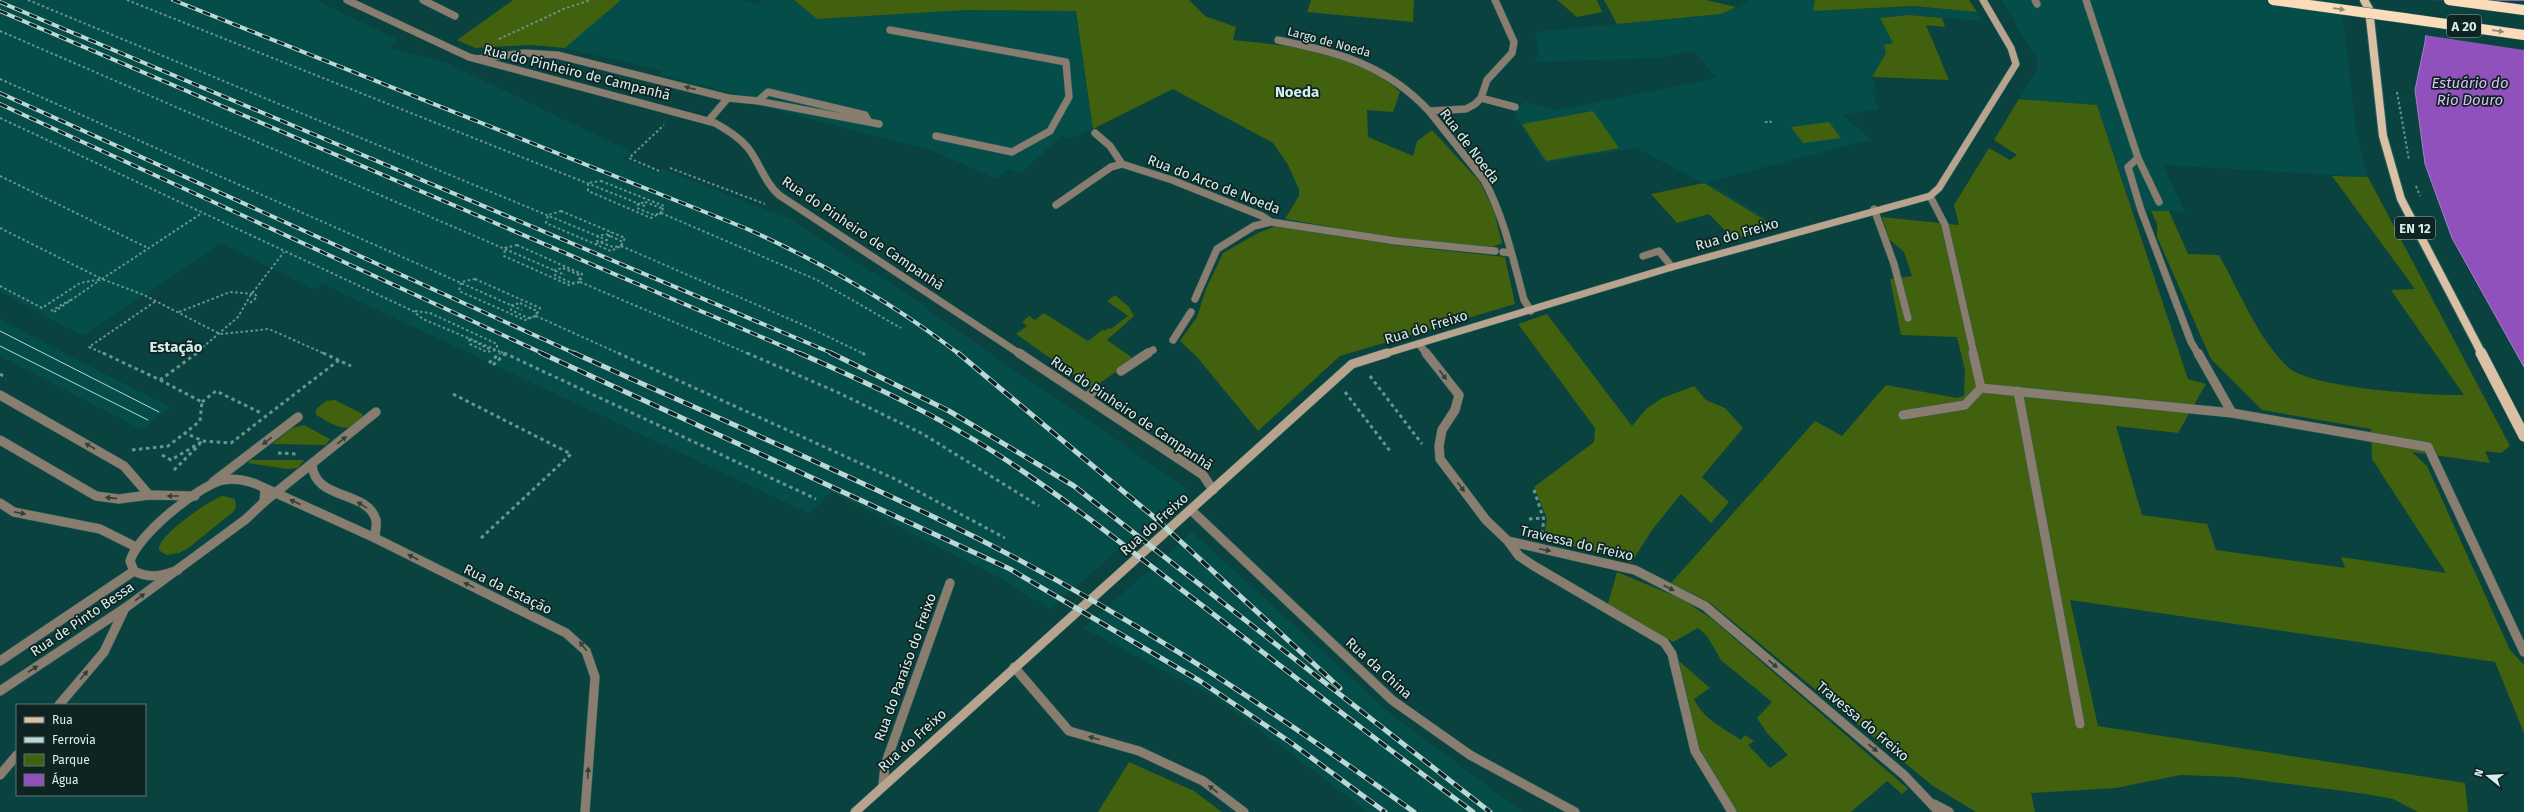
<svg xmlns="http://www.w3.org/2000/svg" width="2524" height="812" font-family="'Fira Sans',sans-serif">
	<rect width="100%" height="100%" fill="#09423e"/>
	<!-- built -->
	<path fill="#044d49" d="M0,0h316l83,40 -10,8 58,15 185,89 -8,6 34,15 4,-4 128,50 140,90 -1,2 256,176v5l-135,117 -50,-31 -169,-86 -21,22 -475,-224 -13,-6 -7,6 -94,-47 -138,93 -83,-44z
		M621,0h123l14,4 5,-4h31l23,19 148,-9 111,1 17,118 -23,10 -8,-3 -42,38 -12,-5 -11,10 -67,-29 -158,-41 10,-8 -46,-7 -77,-19 3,-4 -97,-23z
		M1751,0h64l-2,11 101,-5 63,6 6,9 -74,-6 -29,3 13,25 -21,33 5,14 -6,-1 8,21 -37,4 29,26 -164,42 72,44 -3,1 -72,-44 -69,-35 -91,15 -30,-49 10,-13 32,9 161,-32 -24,-27 -32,7 -126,4 4,-11 -4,-19 186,-18z
		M2001,0h340l15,129 12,48 -205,-12 22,47 -52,-2 -36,-105 -78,-6 19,-32v-6z
		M0,319l60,32 111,56 -29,23 -142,-74z
		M1192,532l200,183 131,97h-155l-149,-112 -136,-72z"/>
	<!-- green -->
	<path fill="#41610e" d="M513,0h108l-56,48 -35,-3 -55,3 -18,-8z
		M794,0h395l16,16 31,11 -3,13c57,6 124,11 167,52l-7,20 -26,-2 1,27 45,19 4,-15 15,-11 48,52 14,29 8,32 -9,4 -97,-9 -111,-19 14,-23v-7l-11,-24 -15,-22 -100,-54 -80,40 -17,-118 -111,-1 -148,9z
		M1311,0h103l-1,22 -106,-10z
		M1557,0h40l5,12 -25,5z
		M1604,0h102l30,7 -15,7 -104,10z
		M1815,0h154l8,12 -63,-6 -101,5z
		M1909,15l33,3 3,9 -19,-2 23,55 -77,-3 14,-24 -2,-8 9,-2 -13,-25z
		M2019,99l78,6 91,274 18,5 -28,49 -62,-7 26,89 65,9 9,26 129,18 -4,-11 105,16 -74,-114 -1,-30 -109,-19 -51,-51 -54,-122v-13l-6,-13h18l19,43 31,1c21,37 38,83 70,113 23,20 142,28 175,27l-73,-105 24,-1 -83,-113 36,1 142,269 -9,7 -16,-2 5,12 -78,-11 15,14 83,184 14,15v68l-29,-71 -425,-62 28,126 367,57 3,29h-50l-25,-13 -27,-5 -131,-17 -55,-2 -64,13 -85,5 4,19h-59l-43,-26 -224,-184 -38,-19 144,-162 27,15 44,-51 71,13 7,-2 1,-26 -8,-33 -56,-2 -11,-56 22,-3 -8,-24 -15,-13 -7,-22 77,8 -5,-20 35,-57 21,12 7,-5 -23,-15z
		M1593,111l26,37 -73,13 -24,-37z
		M1829,122l12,16 -38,5 -12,-16z
		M1704,183l72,44 -43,12 -24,-25 -32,9 -26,-29z
		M1276,226l119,19 110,12 10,47 -175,52 -82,75 -61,-74 -17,-16 17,-24 9,-28 17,-36 35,-20z
		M1115,295l14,12 5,9 -27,24 27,19 -41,29 -77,-54 11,-8 -5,-4 7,-6 6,4 9,-7 44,28 14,-11 2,1 5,-3 2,1 17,-13 -21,-15z
		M1547,314l85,112 14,-17 16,-11 32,-12 12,14 19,8 18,20 -41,49 27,25 -18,21 -30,-29 -29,36 -21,33 -27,-10 -61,-13 4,-21 -13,-32 60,-45 1,-14 -77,-104z
		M335,400l26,13 2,3c-12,22 -31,8 -47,-1v-6l10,-8z
		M304,425l26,14 -4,6 -54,-1 20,-16z
		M251,460h53l-6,8 -11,1 -39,-6z
		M223,496l12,3 1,8 -3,5 -46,37 -8,4 -13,2 -7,-5c-3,-13 51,-51 64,-54z
		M1617,572l65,27 30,20 196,170 -6,5 -15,-13 -36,31h-114l-38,-64 -20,-87 31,27 -16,11c7,18 32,31 47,41l4,-5 9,6 -6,4 22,23 18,-13 -21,-22 -10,-15 15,-16 -51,-42 -14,-24 -9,-8 -25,14 -65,-38z
		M1129,762l65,29 28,21h-124z"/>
	<!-- water -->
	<path fill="#9051bc" stroke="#a480ca" d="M2429,0h95v367l-72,-129 -27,-74 -10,-74 10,-48z"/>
	<!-- pier -->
	<path fill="#09423e" d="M2427,0l97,1v49l-100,-15z"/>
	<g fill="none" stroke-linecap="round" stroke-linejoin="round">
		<!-- service-far1 casing -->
		<g stroke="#2e615d" stroke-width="8">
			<path id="service-far1" d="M2035,0l2,4
				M2086,0l52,158 21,44
				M890,30l176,32 3,35 -19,34 -38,21 -76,-16
				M477,59l47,-6 33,2 171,43 30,3 121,23
				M758,101l10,-9 97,23 4,7
				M709,120l19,-22
				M2138,158l-10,9 13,43 50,132 7,12
				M1930,196l15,29 29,129
				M1874,209l20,55 14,54
				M1643,256l16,-5 13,16"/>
		</g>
		<!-- service casing -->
		<g stroke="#2e615d" stroke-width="10">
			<path id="service" d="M1973,353l8,35 251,25
				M2198,353l34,60 196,34 96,205
				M2018,391l62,333
				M0,395l124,71 25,29
				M1903,415l62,-10 16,-17
				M312,465c3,36 56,25 64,55 1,5 -1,12 -1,18
				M213,482l85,-65
				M264,502l112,-90
				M1191,510l201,190 78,55 105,57"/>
		</g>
		<!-- pedestrian-far1 casing -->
		<g stroke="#2e615d" stroke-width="8">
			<path id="pedestrian-far1" d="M423,0l32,16
				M1173,340l18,-28
				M1146,354l7,-4"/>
		</g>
		<!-- pedestrian casing -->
		<g stroke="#2e615d" stroke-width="10">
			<path id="pedestrian" d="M1121,371l27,-18
				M1087,397l9,-8
				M59,705l45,-53 21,-44
				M0,775l17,-20"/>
		</g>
		<!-- minor-far1 casing -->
		<g stroke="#2e615d" stroke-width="8">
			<path id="minor-far1" d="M1495,0l19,42 -2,11 -25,27 -6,18 -6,6 -9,5 -37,2 55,69c20,37 29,79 40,120l7,11
				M1278,40c61,13 107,24 151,71
				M1481,98l34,9
				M1095,133l15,13 12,18
				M1056,205l55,-38 11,-3 50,16 90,36 9,6 125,19 99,10
				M1503,252l8,1
				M1195,299l22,-50 37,-23 17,-4
				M1419,344l8,10"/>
		</g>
		<!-- minor casing -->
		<g stroke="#2e615d" stroke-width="10">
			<path id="minor" d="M1426,353l33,42 -4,15 -13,20 -3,16 1,13 46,61 22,21 127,29 70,36 199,169 35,37
				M0,440l96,56 23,3 30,-4 46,1
				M0,503l14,9 86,17 36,18
				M1508,541l11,15 15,10 130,76 8,12 23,97 37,61
				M1014,667l55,64 70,20 64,30 41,31
				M883,785l2,-20 65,-182
				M1934,804l15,8"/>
		</g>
		<!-- tertiary-far1 casing -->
		<g stroke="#2e615d" stroke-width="8">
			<path id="tertiary-far1" d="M347,0l122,57 246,66c12,7 24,14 33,25 12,15 16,34 31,47l241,159"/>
		</g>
		<!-- tertiary casing -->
		<g stroke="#2e615d" stroke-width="10">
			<path id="tertiary" d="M1019,353l184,122 10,15
				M178,570c-15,6 -29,9 -44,1l-4,-10c8,-26 66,-74 93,-81 11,-2 22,0 33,4l119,54 191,95 20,18 9,26 -10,135
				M0,661l134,-90
				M0,691l125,-83 121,-89 18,-17 1,-13"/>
		</g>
		<!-- secondary-far1 casing -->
		<g stroke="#2e615d" stroke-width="8">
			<path id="secondary-far1" d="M1384,354l288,-87 258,-71 9,-8 77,-124 -5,-16 -28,-48"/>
		</g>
		<!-- secondary casing -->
		<g stroke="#2e615d" stroke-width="10">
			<path id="secondary" d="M855,812l497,-448 35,-11"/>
		</g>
		<!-- primary-far1 casing -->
		<g stroke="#2e615d" stroke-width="10">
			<path id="primary-far1" d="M2364,0l5,9 14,127 18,63 81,155"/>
		</g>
		<!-- primary casing -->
		<g stroke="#2e615d" stroke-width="12">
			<path id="primary" d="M2481,353l43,83"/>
		</g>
		<!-- motorway casing -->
		<g stroke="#2e615d" stroke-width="11">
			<path id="motorway" d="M2449,0l75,10
				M2404,18l120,17"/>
		</g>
		<!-- path-far1 -->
		<path stroke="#6a9491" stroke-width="2" stroke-dasharray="2.5 2.5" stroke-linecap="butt" d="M28,0l579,240
			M127,0l520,207
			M0,31l565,244
			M499,39l67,-31 25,-8
			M0,79l522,231
			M2397,92l12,68
			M0,118l413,193 10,8 78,33 -2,2
			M1765,122h6l-2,-2
			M670,168l95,36
			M659,171l-30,-13 35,-33
			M0,176l148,72
			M601,181l63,25 -3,7 -10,5 -63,-27v-8z
			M2416,186l4,10
			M645,202l16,6v5l-7,2 -17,-7 1,-4z
			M561,211l64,27 -4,8 -10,5 -65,-28 2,-8z
			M661,213l156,67 84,48
			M0,228l102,51 42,16 76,39 49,-5 56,25
			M606,234l15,7v5l-8,1 -16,-6 1,-5z
			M596,244l11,-4 4,-8
			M517,245l65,29 -2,8 -11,3 -65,-29 1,-8z
			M621,246l187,81 56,27
			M563,268l16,7 1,7 -9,1 -16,-8v-5z
			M475,279l65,29 -4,8 -11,4 -66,-29 2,-9z
			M580,282l169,72
			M0,286l42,22 38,-25 22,-4 100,-66
			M520,303l17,8 -1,5 -8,2 -17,-8 1,-5z
			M51,311l19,-11
			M415,311l15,2 67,31v6
			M54,312l46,-32
			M179,312l51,-20 25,2 2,3 -7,6
			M536,316l84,38
			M469,339l1,5 17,8 10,-2
			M469,339l22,11
			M501,352l5,2
			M105,354l-16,-7 67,-46
			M195,354l43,-37 12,-21 34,-44"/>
		<!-- path -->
		<path stroke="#6a9491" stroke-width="3" stroke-dasharray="3.5 3.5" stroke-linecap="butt" d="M103,353l57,27 37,-27
			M323,353l28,13
			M504,353l312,146
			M618,353l279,127 108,58
			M747,353l90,39 86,42 116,72
			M862,353l6,3
			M489,363l11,-10
			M493,365l12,-11
			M0,374l6,4
			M1370,376l52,68
			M160,380l42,22 -2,19 -15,12
			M1345,392l45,59
			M453,394l118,60 -91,85
			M202,402l14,-11 45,22
			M132,450l36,-4 17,-13 18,8 28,2 108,-83
			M278,453l19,1
			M162,455l9,5 32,-19
			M174,470l26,-26
			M1534,490l10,30 -2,12
			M1529,519l14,-1"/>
		<!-- service-far1 -->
		<use href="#service-far1" stroke="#897d70" stroke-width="7"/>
		<!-- service -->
		<use href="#service" stroke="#897d70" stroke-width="9"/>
		<!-- pedestrian-far1 -->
		<use href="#pedestrian-far1" stroke="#897d70" stroke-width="7"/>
		<!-- pedestrian -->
		<use href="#pedestrian" stroke="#897d70" stroke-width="9"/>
		<!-- minor-far1 -->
		<use href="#minor-far1" stroke="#897d70" stroke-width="7"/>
		<!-- minor -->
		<use href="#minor" stroke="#897d70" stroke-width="9"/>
		<!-- tertiary-far1 -->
		<use href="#tertiary-far1" stroke="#897d70" stroke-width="7"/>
		<!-- tertiary -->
		<use href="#tertiary" stroke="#897d70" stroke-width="9"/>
		<!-- secondary-far1 -->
		<use href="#secondary-far1" stroke="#b7a38e" stroke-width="7"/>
		<!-- secondary -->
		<use href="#secondary" stroke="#b7a38e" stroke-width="9"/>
		<!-- primary-far1 -->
		<use href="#primary-far1" stroke="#dac1a5" stroke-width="8"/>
		<!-- primary -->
		<use href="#primary" stroke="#dac1a5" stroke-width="11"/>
		<!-- motorway -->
		<use href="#motorway" stroke="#fadbba" stroke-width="10"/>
		<!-- tram -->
		<path stroke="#bad8d5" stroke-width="1" d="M0,331l159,81
			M0,346l148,74"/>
		<!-- rail-far1 casing -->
		<g stroke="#bad8d5" stroke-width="4">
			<path id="rail-far1" d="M173,0l572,228c76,34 148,75 214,126
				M0,2l834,352
				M0,11l801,343
				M0,93l576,261
				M0,104l544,250"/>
		</g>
		<!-- rail casing -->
		<g stroke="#bad8d5" stroke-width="5">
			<path id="rail" d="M541,353l469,216 190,112 90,61 95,70
				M574,353c121,55 244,108 364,166 168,80 325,184 476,293
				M799,353c69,30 138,62 201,103 72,47 140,102 208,154 88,68 176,136 265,202
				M831,353l118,58 125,75 416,326
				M958,353l197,165 185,170"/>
		</g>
		<!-- rail-far1 -->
		<use href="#rail-far1" stroke="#0f2422" stroke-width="2.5" stroke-dasharray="8" stroke-linecap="butt"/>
		<!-- rail -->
		<use href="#rail" stroke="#0f2422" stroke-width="3.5" stroke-dasharray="10" stroke-linecap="butt"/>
		<!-- motorway-bridge casing -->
		<g stroke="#2e615d" stroke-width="11" stroke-linecap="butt">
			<path id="motorway-bridge" d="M2273,0l131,18"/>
		</g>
		<!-- motorway-bridge -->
		<use href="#motorway-bridge" stroke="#fadbba" stroke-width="10"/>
	</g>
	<!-- one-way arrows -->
	<defs><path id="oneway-solid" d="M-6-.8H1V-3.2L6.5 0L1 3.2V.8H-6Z"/></defs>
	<g fill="#908976">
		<use href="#oneway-solid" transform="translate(2339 9) rotate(8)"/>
		<use href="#oneway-solid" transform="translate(2498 31) rotate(8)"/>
	</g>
	<g fill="#343f39">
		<use href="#oneway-solid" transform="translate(690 88) rotate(-166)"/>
		<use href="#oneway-solid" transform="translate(1443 375) rotate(53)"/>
		<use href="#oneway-solid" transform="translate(342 440) rotate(-39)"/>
		<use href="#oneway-solid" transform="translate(267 441) rotate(142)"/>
		<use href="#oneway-solid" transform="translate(90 446) rotate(-150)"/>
		<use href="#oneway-solid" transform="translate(1461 487) rotate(53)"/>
		<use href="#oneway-solid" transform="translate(173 496) rotate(-180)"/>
		<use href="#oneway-solid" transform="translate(111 498) rotate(-174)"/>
		<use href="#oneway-solid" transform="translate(295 502) rotate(-156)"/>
		<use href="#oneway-solid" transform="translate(362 505) rotate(-148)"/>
		<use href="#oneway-solid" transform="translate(20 513) rotate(11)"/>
		<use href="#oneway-solid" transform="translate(1545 550) rotate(12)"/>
		<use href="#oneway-solid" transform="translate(413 557) rotate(-153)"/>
		<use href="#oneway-solid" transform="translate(469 585) rotate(-154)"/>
		<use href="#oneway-solid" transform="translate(1669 588) rotate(27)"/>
		<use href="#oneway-solid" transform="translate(140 597) rotate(-36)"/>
		<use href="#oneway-solid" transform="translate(583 646) rotate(-128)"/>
		<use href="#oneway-solid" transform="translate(1773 664) rotate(40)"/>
		<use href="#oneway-solid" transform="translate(33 669) rotate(-33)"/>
		<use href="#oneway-solid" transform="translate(84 675) rotate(-50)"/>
		<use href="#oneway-solid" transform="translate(1094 738) rotate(-164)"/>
		<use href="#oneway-solid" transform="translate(1873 748) rotate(40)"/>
		<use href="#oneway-solid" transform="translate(588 773) rotate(-86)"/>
		<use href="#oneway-solid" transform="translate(1213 789) rotate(-143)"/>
	</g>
	<g text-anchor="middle" stroke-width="3.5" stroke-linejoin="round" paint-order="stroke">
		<!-- far-street labels -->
		<g font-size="12" fill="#d4eeeb" stroke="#0f2422">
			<text transform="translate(1329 42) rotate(15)" y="4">Largo de Noeda</text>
		</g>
		<!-- shield labels -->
		<g fill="#0f2422" stroke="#99b1af" stroke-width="1">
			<rect x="2447" y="15" width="34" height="22" rx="3"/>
			<rect x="2395" y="217" width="40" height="22" rx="3"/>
		</g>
		<g font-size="13" font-weight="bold" fill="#d4eeeb">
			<text x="2464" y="31">A 20</text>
			<text x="2415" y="233">EN 12</text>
		</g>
		<!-- street labels -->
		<g font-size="14" fill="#d4eeeb" stroke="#0f2422">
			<text transform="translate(577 72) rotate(14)" y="5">Rua do Pinheiro de Campanhã</text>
			<text transform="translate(1470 146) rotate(53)" y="5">Rua de Noeda</text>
			<text transform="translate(1214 184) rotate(21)" y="5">Rua do Arco de Noeda</text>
			<text transform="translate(863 233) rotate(34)" y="5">Rua do Pinheiro de Campanhã</text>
			<text transform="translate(1737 234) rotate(-16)" y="5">Rua do Freixo</text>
			<text transform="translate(1426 327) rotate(-17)" y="5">Rua do Freixo</text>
			<text transform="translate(1132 413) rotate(34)" y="5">Rua do Pinheiro de Campanhã</text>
			<text transform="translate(1154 524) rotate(-42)" y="5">Rua do Freixo</text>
			<text transform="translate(1577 543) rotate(13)" y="5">Travessa do Freixo</text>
			<text transform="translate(508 589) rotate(26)" y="5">Rua da Estação</text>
			<text transform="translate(82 619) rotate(-34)" y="5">Rua de Pinto Bessa</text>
			<text transform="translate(905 667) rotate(-70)" y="5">Rua do Paraíso do Freixo</text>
			<text transform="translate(1379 668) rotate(42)" y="5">Rua da China</text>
			<text transform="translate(1863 721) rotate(40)" y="5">Travessa do Freixo</text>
			<text transform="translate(912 740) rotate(-42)" y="5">Rua do Freixo</text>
		</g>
		<!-- water labels -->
		<g font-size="15" font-style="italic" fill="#dabdf3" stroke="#0f2422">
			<text x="2470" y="88">Estuário do<tspan x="2470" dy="17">Rio Douro</tspan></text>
		</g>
		<!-- neighbourhood labels -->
		<g font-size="15" font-weight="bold" fill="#d4eeeb" stroke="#0f2422">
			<text x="1297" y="97">Noeda</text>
			<text x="176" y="352">Estação</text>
		</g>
	</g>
	<!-- legend -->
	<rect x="16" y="704" width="130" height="92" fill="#0f2422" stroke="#5e7572"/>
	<rect x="24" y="717" width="20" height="6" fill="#dac1a5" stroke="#5e7572"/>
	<text x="52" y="724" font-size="12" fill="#d4eeeb">Rua</text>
	<rect x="24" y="737" width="20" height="6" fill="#bad8d5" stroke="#5e7572"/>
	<text x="52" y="744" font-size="12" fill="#d4eeeb">Ferrovia</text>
	<rect x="24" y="754" width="20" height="12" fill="#41610e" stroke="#5e7572"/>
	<text x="52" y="764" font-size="12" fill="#d4eeeb">Parque</text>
	<rect x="24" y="774" width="20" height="12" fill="#9051bc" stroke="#5e7572"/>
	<text x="52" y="784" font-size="12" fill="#d4eeeb">Água</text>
	<!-- north arrow -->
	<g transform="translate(2488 776) rotate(288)" stroke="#0f2422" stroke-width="3" paint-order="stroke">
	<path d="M0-3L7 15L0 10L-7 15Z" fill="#d4eeeb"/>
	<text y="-6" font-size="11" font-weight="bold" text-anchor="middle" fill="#d4eeeb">N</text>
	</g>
</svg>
